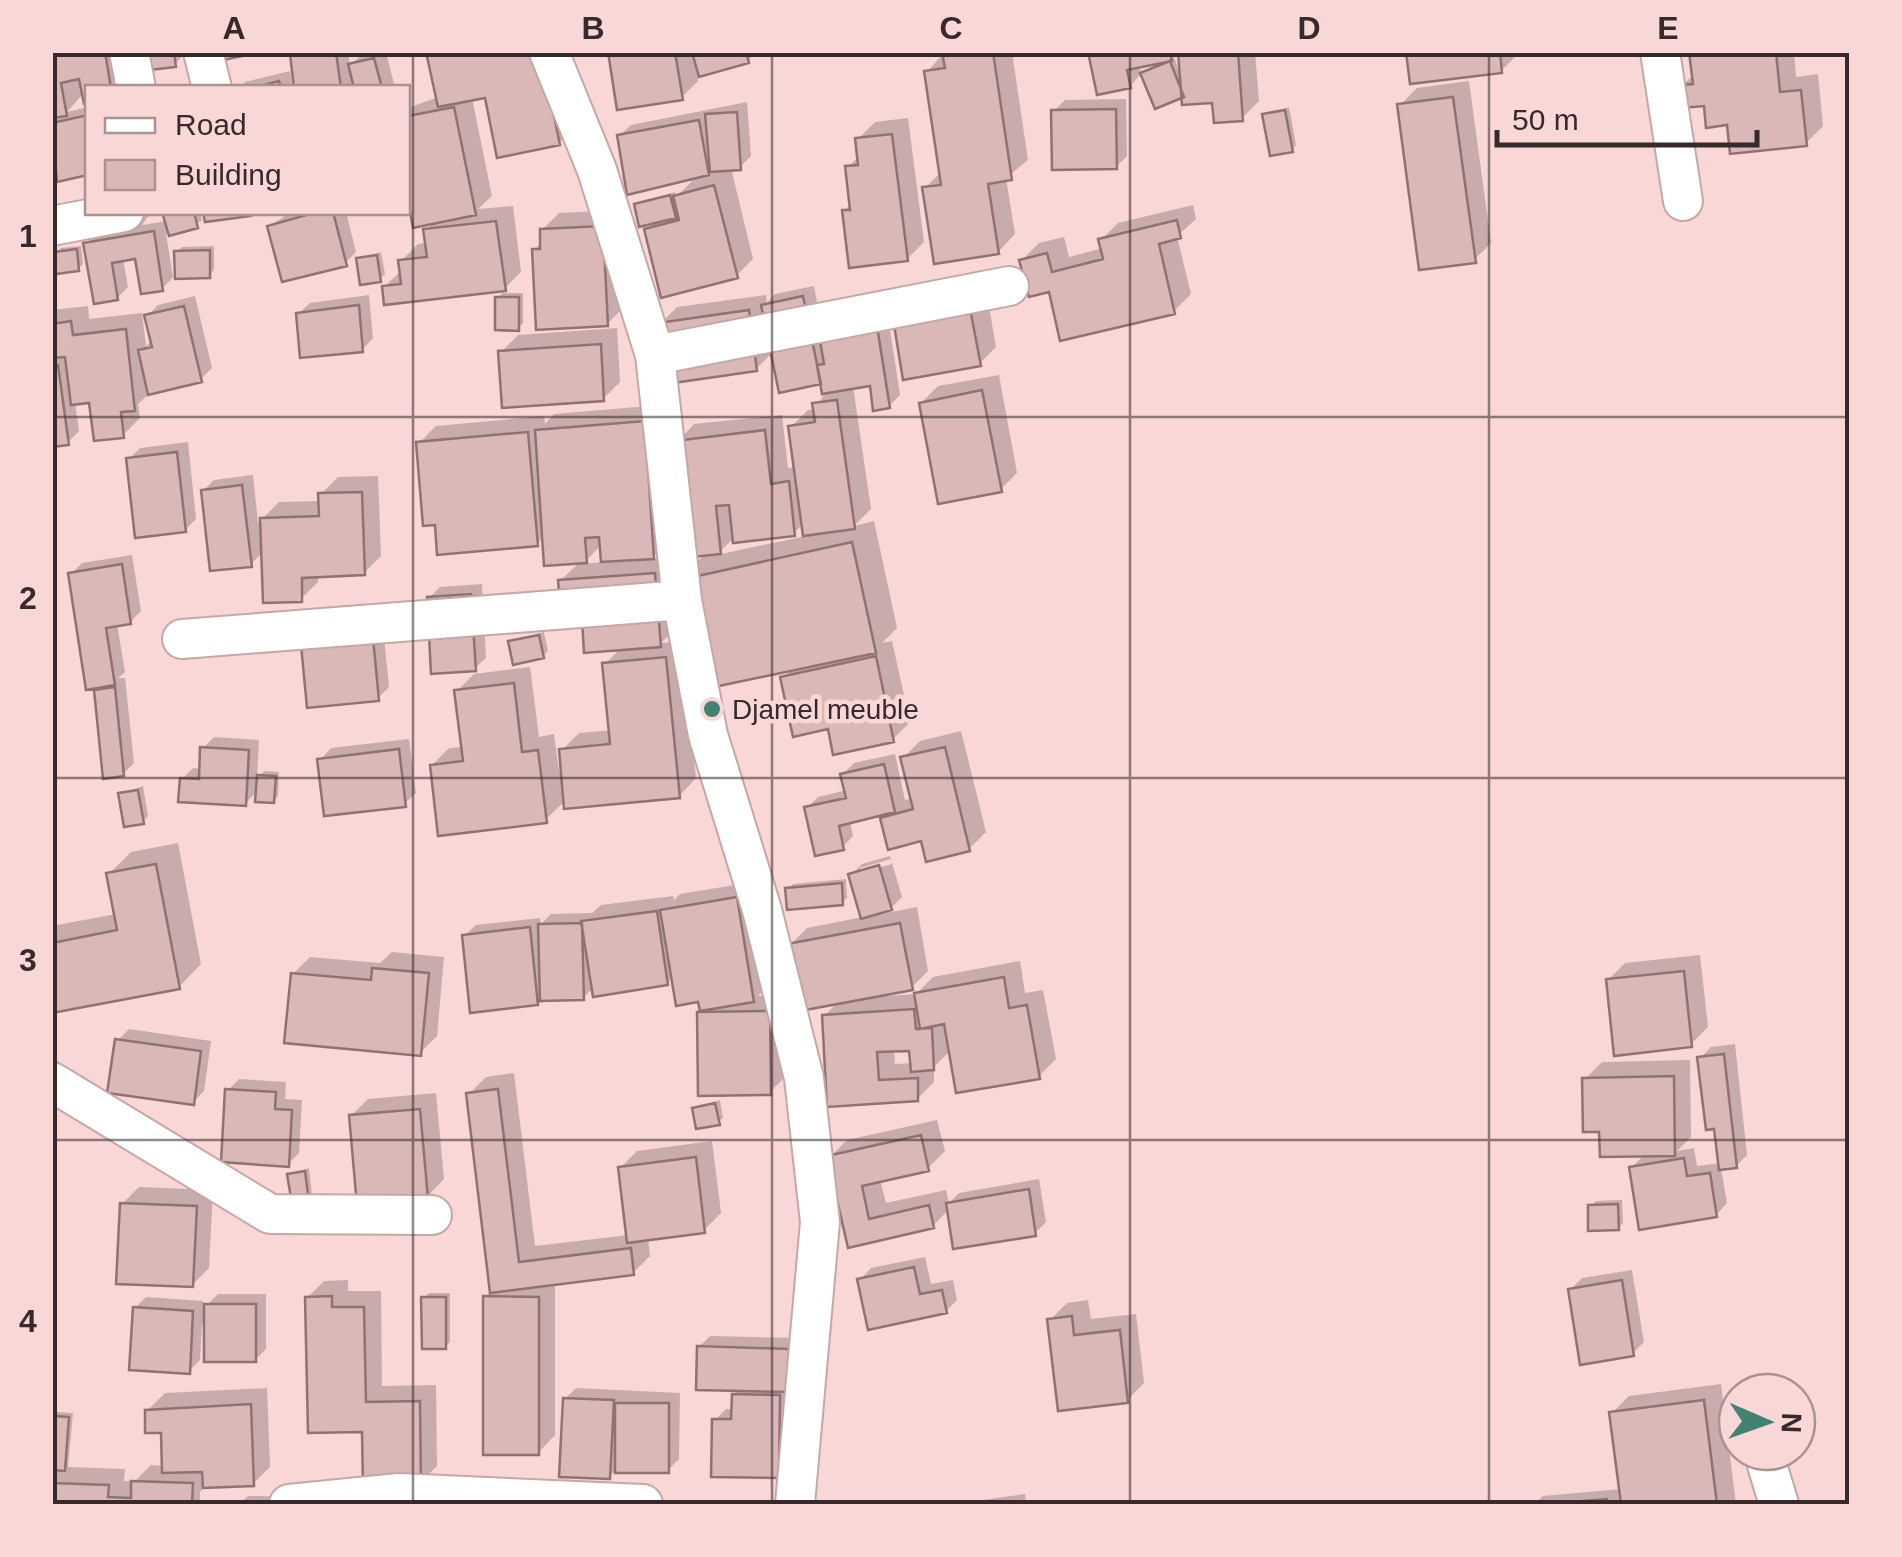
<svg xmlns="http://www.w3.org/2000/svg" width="1902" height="1557" font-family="Arial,sans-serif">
	<rect width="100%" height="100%" fill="#f9d7d6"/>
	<!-- shadow -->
	<path fill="#0003" fill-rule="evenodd" d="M53,52h133l-11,12 -48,6 -5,18h-34l-21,24 21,-5v65l-29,7 -7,-27v-33l5,-4 -5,1z
		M295,52h53l2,14 12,-12 24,-2 9,36h-155l5,-6 45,-11 2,12 4,-1z
		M561,52l15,74 -17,17 -72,-48 -15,3 20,98 -14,13 35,-3 8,66 -17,17 -120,-2 18,-17 -1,-9 17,-17 10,-1 -2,-13 9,-9 -20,4 -7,-41v-76z
		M611,52h145l-8,9 -50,14v6l-17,17z
		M945,52h67l16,108 -22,18 9,56 -17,18 -73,-64 17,-17 -15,-99z
		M1091,52h86l-3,4 7,22v-26h74l4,49 -17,17 -28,-18 -30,-6 -41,-20 20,-14 -24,5 2,9 -11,12z
		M1409,52h109v2l-17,17z
		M1691,52h103l2,25 22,-3 5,52 -17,17 -76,-20 -48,-37 12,-12z
		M1469,81l22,162 -17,17 -74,-155 17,-17z
		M1126,99l1,57 -11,11 -62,-56 11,-11z
		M747,102l4,54 -11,11 -9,1 22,91 -17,17 -89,-46 9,-9 -19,-16 38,-13 1,5 22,-22 -79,-39 12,-11z
		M1289,107l7,38 -4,5 -27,-35z
		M908,118l16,124 -17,17 -63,-48 8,-8 -4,-36 12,-12 -2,-16 17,-17z
		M1193,205l3,14 -19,17 14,58 -17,17 -123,-22 -29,-29 17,-17 25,-6 5,20 34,-9 -2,-8 17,-17z
		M619,210l5,97 -17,17 -73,-74 8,-8v-12l17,-17z
		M88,212h63l-9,13 25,-4 -2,-9h35l2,9 -36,13 7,43 -11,12 -25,-33 -14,3 5,28 -11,11 -31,-54 12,-12z
		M291,212h55l10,40 -11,11 -75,-37z
		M81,246l2,18 -5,5 -23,2 -3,33v-55l2,6 7,-7z
		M214,246v24l-5,5 -32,-23 5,-5z
		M381,252l4,22 -5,5 -21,-20z
		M984,277l12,70 -17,17 -74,13z
		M814,286l8,42 65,-18 13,85 -11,11 -17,-22 -19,2 18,123 -17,17 20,-5 23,107 -15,15 10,-2 18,81 -17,17 -64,-13 -46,-48 10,-10 -115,-87 28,-28 -29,-111 17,-18 88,-9 6,53 8,-1 -5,-40 17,-17 8,-1 8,-15 -2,-13 -49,-29 -17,17 -96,-45 17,-17 89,-12 1,8 8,-9zM804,523l2,13 -90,19 19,-18 59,-4z
		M502,293h21v30l-5,5 -20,-30z
		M369,295l4,43 -11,12 -64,-36 12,-11z
		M195,296l17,72 -11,11 -50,13 -13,12 2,14 -17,17 -31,-35 -17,2 4,29 -11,11 -16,-10v-122l36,-4 1,13 53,-6 4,33 7,-7 -6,-23 11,-11z
		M617,328l3,54 -17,17 -102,-47 17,-17z
		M999,375l18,98 -17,17 -79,-87 17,-17z
		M661,405l9,134 -19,20 20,-2 6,71 -16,15 21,-2 14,137 -17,18 -113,4 -21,20 -113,-55 17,-17 14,-1 -6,-56 17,-17 56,-7 9,70 15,-3 5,37h4l-1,-21 17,-17 33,-3 -7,-66 16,-16 -38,-49 -23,-18 21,-20 -37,-25 -7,8 -100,-22 -18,-79 17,-17 108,-10 1,8 9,-10zM602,544l1,18 -20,2z
		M188,442l8,77 -11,11 -56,-71 11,-11z
		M253,475l5,48 21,-21 42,-1v-7l17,-17 40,-1 3,80 -17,17 -46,2v7l-17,17 -37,-48 -13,13 -48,-73 11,-11z
		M132,555l9,56 -11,11 -13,2 8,48 -7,6h7l9,85 -11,11 -17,2 -10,-91 -25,-111 11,-11z
		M482,584l4,74 -12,11 -45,-71 11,-11z
		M382,617l7,70 -11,11 -69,7z
		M544,632l4,19 -5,5 -32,-14z
		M961,731l25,101 -17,17 -46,-11 -40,-20 9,-8 -42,11 3,15 -11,12 -35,-40 11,-11 29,-7 -4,-16 11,-11 41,-9 10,46 8,-2 -10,-40 17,-17z
		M214,737l45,3 -2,38 7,-7 15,1 -1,24 -5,5 -15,-11 -13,14 -63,-25 11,-11 9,1 1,-21z
		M409,739l7,54 -12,11 -84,-44 11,-12z
		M143,786l5,30 -5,5 -22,-27z
		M178,843l23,121 -22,23 -127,24v-85l64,-12 -7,-40 22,-22z
		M890,856l12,41 -16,16 31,-6 11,64 -17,17 -25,8 30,-2 17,-17 87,-16 5,32 18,-3 13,69 -17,17 -88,-26 -17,17v15l-17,17 -88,5 -5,-88 14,-14 -48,-57 17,-17 56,-11 -12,-42 11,-11zM891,859l1,5 -32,9v-5zM912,1048l1,15 -18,1 -1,-15z
		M846,879l1,19 -5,4 -54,-13 5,-5z
		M753,882l17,101 -12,13 28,-1 1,80 -17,17 -70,-79v-14l-26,-23 -7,7 -73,4 -11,11 -46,5 -73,-67 12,-11 64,-7 1,6 10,-10 41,-1 9,-8 72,-9 1,4 6,-6z
		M392,952l52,5 -7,79 -17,17 -127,-79 17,-17 70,6z
		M1700,955l8,72 -17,17 -83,-64 17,-17z
		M129,1029l82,12 -7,50 -11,11 -75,-62z
		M1735,1044l12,111 -11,11 -15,2 6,35 -11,12 -85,-47 14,-14 -43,-25 -17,-50 17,-17 88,-2 1,77 -14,14 17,-3 3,18 23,-3 -20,-105 11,-11z
		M52,1060l7,1 -7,67z
		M514,1073l21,173 94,-11 -9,-67 17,-17 75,-10 9,72 -17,17 -56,8 2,18 -17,17 -78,9v153l-17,18 -53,-156 7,-7 -23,-196 17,-17z
		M239,1079l47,3 -1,17 17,1 -3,53 -11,11 -60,-74z
		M436,1093l8,86 -17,18 -76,-81 17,-17z
		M720,1100l3,18 -5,4 -23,-13z
		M937,1120l8,31 -17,17 -48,11 6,24 60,-13 3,13 10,-10 80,-14 7,43 -11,11 -86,-24 -16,17 -84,19 -19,-88 17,-17z
		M309,1168l3,27 -5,4 -17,-24z
		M139,1187l74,3 -4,78 -17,17 -70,-81z
		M1622,1200l1,23 -5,5 -27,-22 5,-5z
		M925,1257l6,27 22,-4 4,20 -11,11 -86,-31 11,-12z
		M1632,1270l12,72 -11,11 -62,-64 11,-11z
		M348,1280v11h33l1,95 54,-1 1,81 -17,17 -56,-54 -57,-131 17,-17z
		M429,1293h21v49l-5,5 -21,-49z
		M218,1294h48v55l-11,11 -53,-35 -2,35 -11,11 -54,-63 11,-11 57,4v8z
		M1088,1300l3,19 45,-5 8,69 -17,17 -77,-80 17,-17z
		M710,1336l89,2 -10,126 -11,11 -63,-55 11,-11h8v-14l7,-7 -42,-41z
		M1721,1384l15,120h-202l9,-8 78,-7 -9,-76 17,-17z
		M267,1388l3,79 -17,17 -46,1 -7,7v12h-148v-88l5,-4 16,1 -5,54 57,2 -1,12h11l16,-16 14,1 -1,-36 -17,-19 18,-18z
		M576,1388l104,5 -1,66 -11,11 -53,1 -6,5 -44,-77z
		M1025,1494l1,10h-72z
		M248,1496l68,1v7h-77z"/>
	<!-- building -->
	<path fill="#d9b8b7" stroke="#907272" stroke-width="2.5" d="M56,52h49l6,36h-23v16h-4l-5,-25 -18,4 6,33 -15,2z
		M121,52h53l2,15 -53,6z
		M203,52h58l-56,12z
		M336,52l5,36h-47l-4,-34z
		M426,52h115l19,93 -63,13 -12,-60 -47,9z
		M608,52h67l8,48 -66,10z
		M692,52h54l3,11 -50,14z
		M942,52h51l19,128 -24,4 11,70 -65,10 -12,-77 19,-2 -17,-114 21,-3z
		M1088,52h82l2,9 -45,9 4,18 -34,7z
		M1178,52h60l5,69 -29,2 -2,-20 -30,2z
		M1406,52h94l2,21 -92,11z
		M1689,52h87l4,40 21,-2 6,56 -77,8 -3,-29 -21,3 -2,-22 -22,2 -2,-23 13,-1z
		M374,58l8,30h-28l-6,-24z
		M1170,61l14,36 -29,12 -15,-36z
		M279,81l2,7h-29z
		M1453,97l23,166 -57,7 -22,-166z
		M454,107l22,108 -63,13 -5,-27v-85z
		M1116,109l1,60 -65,1 -1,-60z
		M1285,110l8,42 -23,4 -8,-42z
		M737,112l4,58 -31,2 -5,-58z
		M88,115v60l-31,7 -5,-59z
		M699,120l10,55 -82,20 -10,-60z
		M892,134l16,127 -59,7 -7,-58h8l-5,-44 13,-1 -3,-27z
		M714,185l24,93 -77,20 -17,-69 35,-9 -6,-24z
		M670,195l6,23 -37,9 -5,-23z
		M162,212h32l4,16 -29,8z
		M203,212h47l1,4 -46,6z
		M317,212h16l14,54 -65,16 -15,-56z
		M1177,220l4,18 -22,6 16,70 -115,27 -11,-49 -20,5 -10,-37 28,-7 5,19 51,-13 -5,-20z
		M496,221l10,70 -122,14 -2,-19 19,-2 -3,-24 29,-3 -4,-28z
		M603,226l5,100 -72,4 -4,-81h8v-20z
		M154,231l9,60 -22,3 -6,-35 -23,4 6,37 -24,4 -11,-61z
		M77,249l2,22 -23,3 -2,-22z
		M210,250v28l-35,1 -1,-28z
		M377,255l4,27 -21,3 -4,-27z
		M967,293l14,73 -78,14 -12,-74z
		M803,296l18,88 -42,9 -18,-88z
		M495,297h24v34l-24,-1z
		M359,305l4,47 -63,6 -4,-45z
		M184,306l18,76 -54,13 -10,-45 14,-3 -8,-32z
		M749,310l8,61 -91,13 -8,-61z
		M876,320l14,88 -17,3 -3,-25 -48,8 -5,-29 7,-1 -6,-35z
		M71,321l2,14 53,-6 9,82 -14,1 3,26 -30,3 -5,-38 -18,2 -6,-48 -13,1v-34z
		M601,344l3,57 -102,7 -4,-57z
		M52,365h6l11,80 -17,2z
		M982,390l20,102 -64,12 -19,-101z
		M837,400l18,129 -52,7 -15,-110 27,-4 -3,-19z
		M645,421l9,138 -53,3 -2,-25 -14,1 2,25 -43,3 -9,-136z
		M765,430l6,54 18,-3 6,55 -62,7 -4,-38 -13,1 5,48 -28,3 -19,-116z
		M528,432l10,114 -101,9 -2,-30 -12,1 -7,-84z
		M177,452l9,80 -51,6 -9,-80z
		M242,485l10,82 -42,4 -9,-81z
		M362,492l3,83 -63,3v24l-39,1 -3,-85 59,-2 -1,-23z
		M852,542l24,111 -162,34 -39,-106z
		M122,564l9,60 -25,4 9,57 -29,5 -18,-117z
		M655,573l6,74 -77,6 -3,-51 -21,2 -2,-24z
		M471,594l5,77 -45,3 -4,-77z
		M372,627l7,74 -72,7 -7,-74z
		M539,635l5,23 -31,7 -5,-24z
		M876,656l18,86 -61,13 -5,-26 -35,8 -13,-60z
		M666,657l14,141 -116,11 -5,-60 51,-5 -8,-81z
		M514,683l8,69 16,-2 9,73 -109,13 -8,-71 33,-4 -9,-71z
		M115,687l9,89 -21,3 -9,-89z
		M200,747l49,3 -3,56 -68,-4 2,-24 19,1z
		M945,747l25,104 -44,11 -5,-21 -33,9 -8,-32 33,-9 -13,-52z
		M399,749l7,58 -82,9 -7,-57z
		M884,764l11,48 -56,14 5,24 -29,6 -11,-49 42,-9 -6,-24z
		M257,775l19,1 -2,27 -19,-1z
		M138,790l6,34 -20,3 -6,-34z
		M156,864l24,125 -128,24v-70l65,-13 -11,-57z
		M879,865l13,45 -31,9 -13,-45z
		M842,883l1,22 -56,5 -2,-22z
		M737,897l17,105 -54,9 -2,-9 -22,4 -16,-96z
		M657,911l11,74 -75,12 -12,-76z
		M582,923l2,77 -44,1 -2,-77z
		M900,923l13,67 -113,21 -13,-67z
		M530,927l8,78 -68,8 -8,-78z
		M372,968l57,5 -8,83 -137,-13 7,-70 80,7z
		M1684,971l8,76 -78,9 -8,-77z
		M1004,977l5,31 18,-3 13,74 -84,14 -12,-69 -24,5 -6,-36z
		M914,1009l2,20 16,-1 2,42 -23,2 -2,-21 -32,1 2,28 39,-2v23l-91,6 -5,-92z
		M770,1011l1,84 -73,1 -1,-84z
		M115,1039l86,12 -7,54 -87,-12z
		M1724,1054l13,114 -18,2 -5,-41 -8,1 -9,-73z
		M1674,1076l1,80 -75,1 -1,-25h-16l-1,-54z
		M225,1089l51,3 -1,17 17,1 -3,57 -68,-5z
		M498,1089l21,173 112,-14 3,27 -144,18 -24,-200z
		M715,1103l5,22 -24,4 -4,-21z
		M420,1109l8,90 -71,7 -8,-91z
		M921,1135l8,36 -67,15 7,33 60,-14 5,23 -86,20 -21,-92z
		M696,1157l9,76 -78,10 -9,-76z
		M1684,1158l3,18 23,-3 7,44 -78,13 -10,-63z
		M305,1171l4,31 -17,2 -5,-30z
		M1029,1189l7,47 -83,13 -7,-46z
		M120,1203l77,3 -4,81 -77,-3z
		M1618,1204l1,26 -31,1v-26z
		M914,1267l6,27 22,-4 5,23 -79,17 -11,-51z
		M1622,1280l12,76 -54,9 -12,-76z
		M332,1296v11h32l2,95 54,-1 1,85 -58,1 -1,-55 -54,1 -3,-136z
		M483,1296l56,1v158h-56z
		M421,1297h25v52h-24z
		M204,1304h52v58h-52z
		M133,1307l60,4 -3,63 -61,-4z
		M1072,1316l2,19 46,-5 8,73 -70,8 -11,-92z
		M697,1346l92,3 -1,43 -92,-2z
		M732,1394l48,1 -1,83 -68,-1 1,-58h19z
		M563,1398l51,2 -4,79 -51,-2z
		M1704,1400l13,104h-96l-12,-92z
		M615,1403h54v70h-54z
		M251,1404l3,82 -51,2 -1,-16 -40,1 -1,-40h-16v-23z
		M52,1416l17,1 -4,54 -13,-1z
		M131,1481l62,2 -1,21h-140v-21l57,2 -1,12 23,1z
		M1607,1499v5h-63z"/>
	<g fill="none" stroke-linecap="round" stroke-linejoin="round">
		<!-- street casing -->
		<g stroke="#c7a7a6" stroke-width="42">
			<path id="street" d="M129,52l7,36
				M203,52l9,36
				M549,52l48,118 58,185 27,245 26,135 54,175 42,168 16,144 -25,282
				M1660,52l23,149
				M52,226l72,-14
				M655,355l354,-69
				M182,639l500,-39
				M52,1082l218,132 162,1
				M1767,1465l12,39
				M289,1504l110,-11 244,11"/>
		</g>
		<!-- street -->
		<use href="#street" stroke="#fff" stroke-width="38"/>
	</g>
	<!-- grid -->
	<path fill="none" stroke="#372a2a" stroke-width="2.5" stroke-opacity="0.55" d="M413,52v1452M772,52v1452M1130,52v1452M1489,52v1452M52,417h1798M52,778h1798M52,1140h1798"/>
	<!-- markers -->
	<circle fill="#418272" stroke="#f9d7d6" stroke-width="4" cx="712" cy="709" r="10"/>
	<g text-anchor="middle" stroke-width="9" stroke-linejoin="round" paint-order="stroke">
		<!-- poi labels -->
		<g font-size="28" fill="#372a2a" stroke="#f9d7d6" text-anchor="start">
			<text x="732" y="719">Djamel meuble</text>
		</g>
	</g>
	<!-- border -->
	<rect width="1902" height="1557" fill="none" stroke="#f9d7d6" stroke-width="110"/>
	<!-- legend -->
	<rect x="85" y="85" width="325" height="130" fill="#f9d7d6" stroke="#ab9291" stroke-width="2.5"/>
	<rect x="105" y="118" width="50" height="15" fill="#ffffff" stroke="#ab9291" stroke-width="2.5"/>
	<text x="175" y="135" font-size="30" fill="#372a2a">Road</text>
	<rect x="105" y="160" width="50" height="30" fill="#d9b8b7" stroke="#ab9291" stroke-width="2.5"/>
	<text x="175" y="185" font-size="30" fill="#372a2a">Building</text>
	<!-- north arrow -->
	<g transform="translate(1767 1422) rotate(92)"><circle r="48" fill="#f9d7d6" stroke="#ab9291" stroke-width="2.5"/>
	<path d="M0-8L18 38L0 25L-18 38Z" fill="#418272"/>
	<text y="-15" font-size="28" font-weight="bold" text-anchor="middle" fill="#372a2a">N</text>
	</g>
	<!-- scale -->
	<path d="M1497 130v15h260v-15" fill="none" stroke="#372a2a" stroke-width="5"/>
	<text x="1512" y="130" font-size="30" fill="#372a2a" stroke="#f9d7d6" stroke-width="8" paint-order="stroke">50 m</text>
	<rect x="55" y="55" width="1792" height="1447" fill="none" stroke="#372a2a" stroke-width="4"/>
	<g font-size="32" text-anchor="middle" font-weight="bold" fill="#372a2a">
		<text x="234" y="39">A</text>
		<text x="593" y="39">B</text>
		<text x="951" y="39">C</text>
		<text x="1309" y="39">D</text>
		<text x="1668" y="39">E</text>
		<text x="28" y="247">1</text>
		<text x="28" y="609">2</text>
		<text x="28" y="971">3</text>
		<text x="28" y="1332">4</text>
	</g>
</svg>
